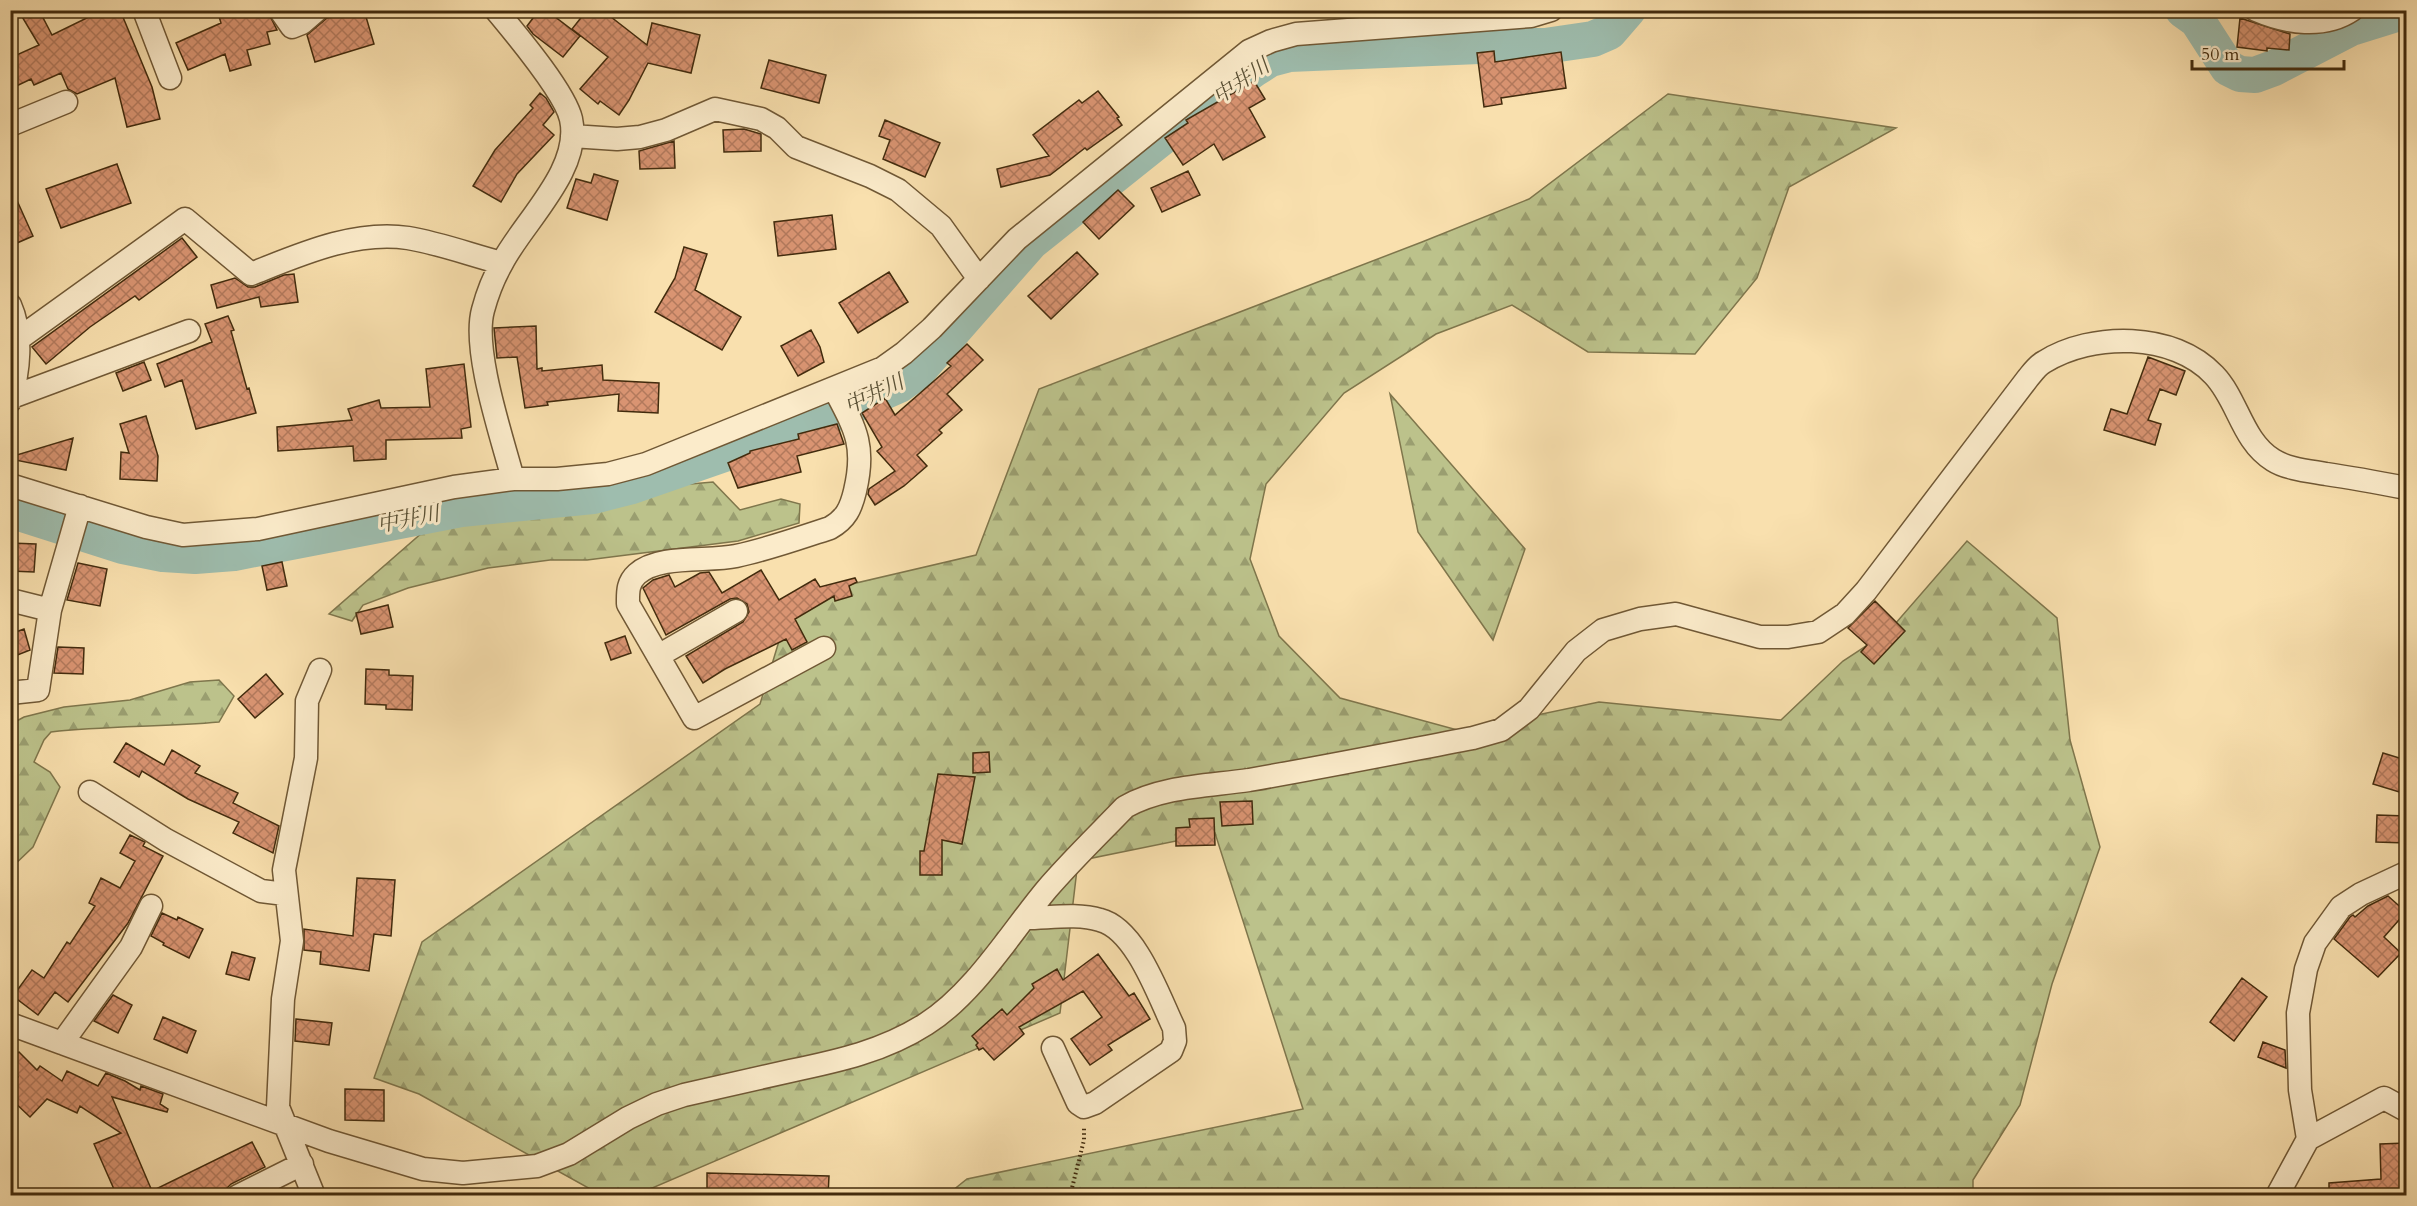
<svg xmlns="http://www.w3.org/2000/svg" width="2417" height="1206" font-family="Cardo,'Noto Serif JP',serif">
	<defs>
		<pattern id="forest-firs" width="22" height="20" patternUnits="userSpaceOnUse" patternTransform="scale(1.5)"><rect width="22" height="20" fill="#bcc28b"/><path d="M5 1l3.5 6h-7zM16 11l3.5 6h-7z" fill="#9a9e70"/></pattern>
		<pattern id="building-cross-hatch" width="8" height="8" patternUnits="userSpaceOnUse" patternTransform="scale(1.5)"><rect width="8" height="8" fill="#d99472"/><path d="M0 0l8 8M0 8l8-8" fill="none" stroke="#b2795c"/></pattern>
	</defs>
	<rect width="100%" height="100%" fill="#f9e0ae"/>
	<filter id="stains"><feTurbulence type="fractalNoise" baseFrequency=".00333" numOctaves="4"/><feColorMatrix values="0 0 0 0 .2 0 0 0 0 .09 0 0 0 0 .02 0 0 0 .5 -.17"/></filter>
	<radialGradient id="worn" r=".72"><stop offset=".6" stop-color="#630" stop-opacity="0"/><stop offset="1" stop-color="#630" stop-opacity=".3"/></radialGradient>
	<!-- forest -->
	<path fill="url(#forest-firs)" stroke="#7f764c" stroke-width="1.5" d="M1668,94l228,34 -107,59 -32,91 -62,76 -107,-2 -76,-47 -76,29 -92,59 -78,91 -16,75 29,77 61,62 121,33 138,-29 182,18 62,-59 46,-30 78,-90 90,77 13,122 30,107 -48,137 -32,121 -47,75v15h-1026l20,-16 336,-70 -88,-276 -137,28 -18,152 -424,182h-35l-182,-101 -45,-16 48,-136 338,-238 32,-106 184,-43 63,-166 383,-147 107,-43z
		M1390,394l135,155 -32,91 -75,-108z
		M713,482l27,28 41,-11 19,5 -1,19 -61,18 -151,19h-37l-62,8 -80,20 -45,17 -11,16 -23,-7 102,-89 60,-7 38,-8 52,-7 57,-4 41,-14z
		M219,680l15,16 -15,26c-56,5 -112,4 -168,10l-7,8 -10,22 16,10 10,15 -27,60 -22,21v-144l13,-7 40,-10 66,-7 60,-18z"/>
	<g fill="none" stroke-linecap="round" stroke-linejoin="round">
		<!-- river -->
		<path stroke="#9ebdae" stroke-width="36" d="M2183,10l14,10 31,48 12,6 15,1 19,-7 77,-40 45,-14 6,-4
			M10,510l113,36 40,8 32,2 39,-3 227,-44 132,-13 39,-10 179,-62 88,-39 17,-12 115,-131 148,-118 74,-54 17,-11 19,-5 190,-8h66l48,-7 16,-7 19,-22"/>
	</g>
	<!-- building -->
	<path fill="url(#building-cross-hatch)" stroke="#422b0d" stroke-width="1.5" d="M18,10h21l13,25 49,-24 19,-1 32,77 8,32 -33,8 -12,-49 -38,16 -9,-5 -7,-16 -27,12 -3,-6 -21,10v-31l29,-13z
		M217,10h50l10,20 -10,2 3,12 -23,6 4,15 -21,6 -5,-17 -37,16 -12,-27 45,-20z
		M353,10h11l10,34 -59,18 -8,-27 20,-17z
		M539,10h7l34,26 -17,21 -30,-23 -6,-8z
		M587,10h15l45,35 5,-22 48,12 -9,38 -43,-10 -19,37 -10,15 -19,-14 -2,3 -18,-15 28,-32 -36,-28z
		M2240,18l50,16 -1,16 -22,-2v3l-30,-4z
		M1494,51l1,11 66,-10 5,36 -65,10 1,6 -18,3 -7,-54z
		M769,60l57,15 -7,28 -58,-15z
		M1254,81l11,18 -16,9 16,29 -42,23 -9,-16 -31,21 -18,-27 23,-15 -2,-3z
		M1098,91l21,26 -2,1 5,7 -35,25 -2,-2 -35,27 -49,12 -4,-18 52,-13 -16,-21 46,-35 3,3z
		M540,93l6,5 8,14 -11,13 11,10 -37,39 -16,28 -28,-16 22,-36 38,-42 -3,-3z
		M885,120l55,23 -15,34 -42,-18 7,-19 -11,-4z
		M744,129l17,5v17l-37,1 -1,-22z
		M674,141l1,27 -35,1 -1,-18z
		M117,164l14,39 -70,25 -15,-39z
		M1188,171l12,24 -38,17 -11,-24z
		M594,174l24,7 -11,39 -40,-12 9,-29 15,4z
		M10,185l23,51 -23,10z
		M1118,190l16,16 -35,33 -16,-17z
		M832,215l4,34 -58,7 -4,-34z
		M182,238l15,19 -29,22 -29,21 -4,-4 -45,31 -44,37 -14,-17z
		M684,247l23,7 -12,36 46,27 -19,33 -67,-38 20,-34z
		M1077,252l21,22 -47,45 -23,-23z
		M889,272l19,30 -50,31 -19,-30z
		M294,274l4,28 -37,5 -2,-10 -42,11 -6,-23 24,-7 13,9h7l29,-12z
		M228,316l6,14 -3,1 16,58 2,-1 7,25 -60,16 -14,-49 -17,7 -8,-23 55,-22 -7,-18z
		M536,326l1,43 5,-1v3l60,-6 1,15 56,3 -1,30 -40,-2 1,-17 -72,8 1,3 -23,3 -8,-51 -20,1 -3,-30z
		M811,330l9,17 4,15 -26,14 -17,-30z
		M967,344l16,16 -36,34 15,16 -23,20 3,3 -25,22 10,11 -23,20 -29,19 -7,-11 1,-5 26,-18 -18,-20 5,-4 -20,-34 23,-15 10,17 56,-49 -4,-3z
		M2148,357l37,14 -9,24 -16,-6 -12,31 13,4 -6,21 -51,-15 7,-21 16,5z
		M144,362l7,18 -28,11 -7,-18z
		M464,364l7,63 -10,2 1,9 -76,2v19l-32,2 -1,-15 -75,5 -1,-24 75,-7 -4,-11 31,-9 2,8 49,-1 -4,-38z
		M146,416l12,40 -1,25 -37,-2 1,-27 8,1 -9,-29z
		M837,424l7,20 -47,12 4,16 -63,16 -10,-25 22,-10v-2l49,-12 -1,-5z
		M73,438l-7,32 -56,-11v-2z
		M10,543l26,1 -2,28 -24,-1z
		M282,562l5,24 -20,4 -5,-24z
		M78,563l29,6 -7,37 -33,-6z
		M761,570l18,30 36,-21 5,8 35,-9 2,4 -8,4 3,10 -17,5 -1,-5 -39,23 12,23 -15,8 -6,-11 -61,30 -22,14 -17,-27 57,-34 6,-10 -2,-8 -10,-6 -7,1 -64,36 -23,-47 10,-8 16,-5 6,12 25,-14 9,-1 13,21z
		M1875,601l30,30 -31,33 -13,-12 6,-7 -19,-17z
		M388,605l5,22 -32,7 -5,-21z
		M24,629l6,21 -20,8v-24z
		M625,636l6,17 -20,7 -6,-17z
		M58,647l26,1 -1,26 -29,-1z
		M366,669l23,1v5l24,1 -1,34 -26,-1v-4l-21,-1z
		M266,674l17,20 -28,24 -17,-19z
		M126,743l38,22 8,-15 28,16 -5,7 43,20 -5,10 46,23 -6,27 -40,-20 6,-11 -51,-23 -46,-28 -3,6 -25,-15z
		M989,752l1,20 -17,1v-20z
		M2383,753l23,7v34l-33,-10z
		M938,774l37,3 -13,67 -20,-4v35h-22v-24h4z
		M1252,801l1,23 -31,2 -2,-24z
		M2377,815l29,1v27l-30,-1z
		M1214,818l1,27 -39,1v-18l14,-1 -1,-8z
		M130,835l15,7 -2,4 20,10 -35,67 -60,79 -13,-10 -17,23 -25,-19 19,-26 12,8 23,-36 3,2 25,-38 -6,-3 12,-25 19,10 15,-27 -15,-8z
		M357,878l38,2 -4,56 -17,-2 -5,37 -49,-7 1,-12 -17,-2v-21l49,7z
		M2388,896l18,16 -22,25 17,16 -23,24 -44,-38 16,-22 3,-2 2,2 13,-11z
		M162,913l15,7 1,-3 25,12 -14,29 -26,-13 1,-2 -13,-7z
		M232,952l23,6 -6,22 -23,-6z
		M1098,954l31,42 5,-3 16,26 -42,26 4,5 -22,15 -19,-26 31,-22 -19,-26 -64,36 5,7 -30,26 -11,-12 -4,2 -3,-5 2,-2 -6,-7 30,-27 5,6 27,-27 -2,-4 25,-15 6,11z
		M2242,978l25,19 -33,44 -24,-19z
		M113,995l19,10 -14,28 -24,-12z
		M163,1017l33,14 -9,22 -33,-14z
		M296,1019l36,4 -3,22 -34,-4z
		M2263,1042l22,8 1,18 -28,-11z
		M19,1052l18,18 3,-4 22,15 5,-10 31,15 8,-13 19,8 15,9 1,-4 22,8 -3,10 8,5 -1,3 -55,-15 40,94 100,-49 13,25 -34,17 -5,5 -1,7h-108l-23,-52 27,-11 -41,-27 -3,7 -30,-14 -17,18 -20,-19v-14l8,-7 -8,-8v-9z
		M345,1089l39,1v31l-39,-1z
		M2406,1143v53h-77v-13l52,-4 -1,-35z
		M707,1173l122,3 -1,20h-121z"/>
	<g fill="none" stroke-linecap="round" stroke-linejoin="round">
		<!-- minor casing -->
		<g stroke="#705835" stroke-width="25">
			<path id="minor" d="M144,10l26,68
				M280,10l12,17 10,-4 15,-13
				M496,10c19,23 69,82 75,109 11,51 -48,103 -69,144 -8,14 -15,32 -19,47 -11,40 19,127 30,169
				M2256,10c30,13 68,19 96,0
				M10,125l56,-23
				M572,136l45,3 23,-2 26,-7 49,-21 46,10 16,9 19,19 74,29 28,14 43,36 38,53
				M10,305c13,29 9,67 0,96
				M17,340l168,-121 66,55c48,-19 103,-44 157,-36 31,5 63,17 94,25
				M12,397l177,-66
				M10,485l136,42 37,8 75,-6 196,-42 59,-8h44l51,-5 38,-10 237,-96 21,-15 28,-25 85,-89 232,-188 22,-10 25,-7 235,-18 20,-6
				M10,600l40,10
				M824,648l-130,70 -66,-114c0,-11 -1,-21 9,-30 22,-20 71,-12 99,-18 33,-7 63,-18 94,-28 16,-9 21,-20 25,-37 11,-46 0,-63 -21,-103
				M658,656l78,-45
				M10,693l28,-3 12,-80 30,-104
				M90,792l76,48 95,51 24,3
				M1026,918c23,0 51,-5 74,2 36,9 59,77 74,108l1,13 -4,10 -76,52 -11,4 -6,-4 -25,-55
				M10,1024l319,117 94,28 40,4 74,-7 32,-12 59,-36 29,-14 27,-9c35,-8 70,-16 106,-24 48,-10 94,-20 136,-47 48,-30 85,-92 121,-135 24,-28 52,-55 78,-82 37,-21 83,-21 124,-27 75,-13 150,-28 224,-42l28,-8 28,-21 47,-58 27,-21 37,-11 36,-5 84,23h28l30,-5 27,-18 21,-23 162,-213c5,-6 10,-13 16,-16 48,-30 130,-30 170,13 24,25 28,66 59,85 14,9 36,11 53,14 27,4 54,9 80,14
				M62,1043l69,-96 20,-41
				M2308,1139l76,-41 22,12
				M238,1196l64,-32
				M314,1196l-36,-89 5,-108 9,-58 -8,-71 22,-112 1,-57 13,-31
				M2277,1196l31,-57 -8,-49 -2,-77 8,-44 9,-26 26,-36 20,-13 45,-21"/>
		</g>
		<!-- path -->
		<path stroke="#422b0d" stroke-width="4" stroke-dasharray="1.5 3" stroke-linecap="butt" d="M1070,1196l14,-56v-14"/>
		<!-- minor -->
		<use href="#minor" stroke="#fbebca" stroke-width="22"/>
	</g>
	<g text-anchor="middle" stroke-width="6" stroke-linejoin="round" paint-order="stroke">
		<!-- water labels -->
		<g font-size="21" font-style="italic" fill="#595035" stroke="#fbebca">
			<text transform="translate(1241 81) rotate(-34)" y="7">中井川</text>
			<text transform="translate(874 394) rotate(-26)" y="7">中井川</text>
			<text transform="translate(408 519) rotate(-11)" y="7">中井川</text>
		</g>
	</g>
	<!-- margin -->
	<rect width="2417" height="1206" fill="none" stroke="#f9e0ae" stroke-width="36"/>
	<rect x="12" y="12" width="2393" height="1182" fill="none" stroke="#422b0d" stroke-width="3"/>
	<rect x="18" y="18" width="2381" height="1170" fill="none" stroke="#422b0d" stroke-width="1.5"/>
	<!-- scale -->
	<path d="M2192 60v9h152v-9" fill="none" stroke="#422b0d" stroke-width="3"/>
	<text x="2201" y="60" font-size="18" fill="#422b0d" stroke="#fbebca" stroke-width="4.5" paint-order="stroke">50 m</text>
	<rect width="100%" height="100%" filter="url(#stains)"/>
	<rect width="100%" height="100%" fill="url(#worn)"/>
</svg>
